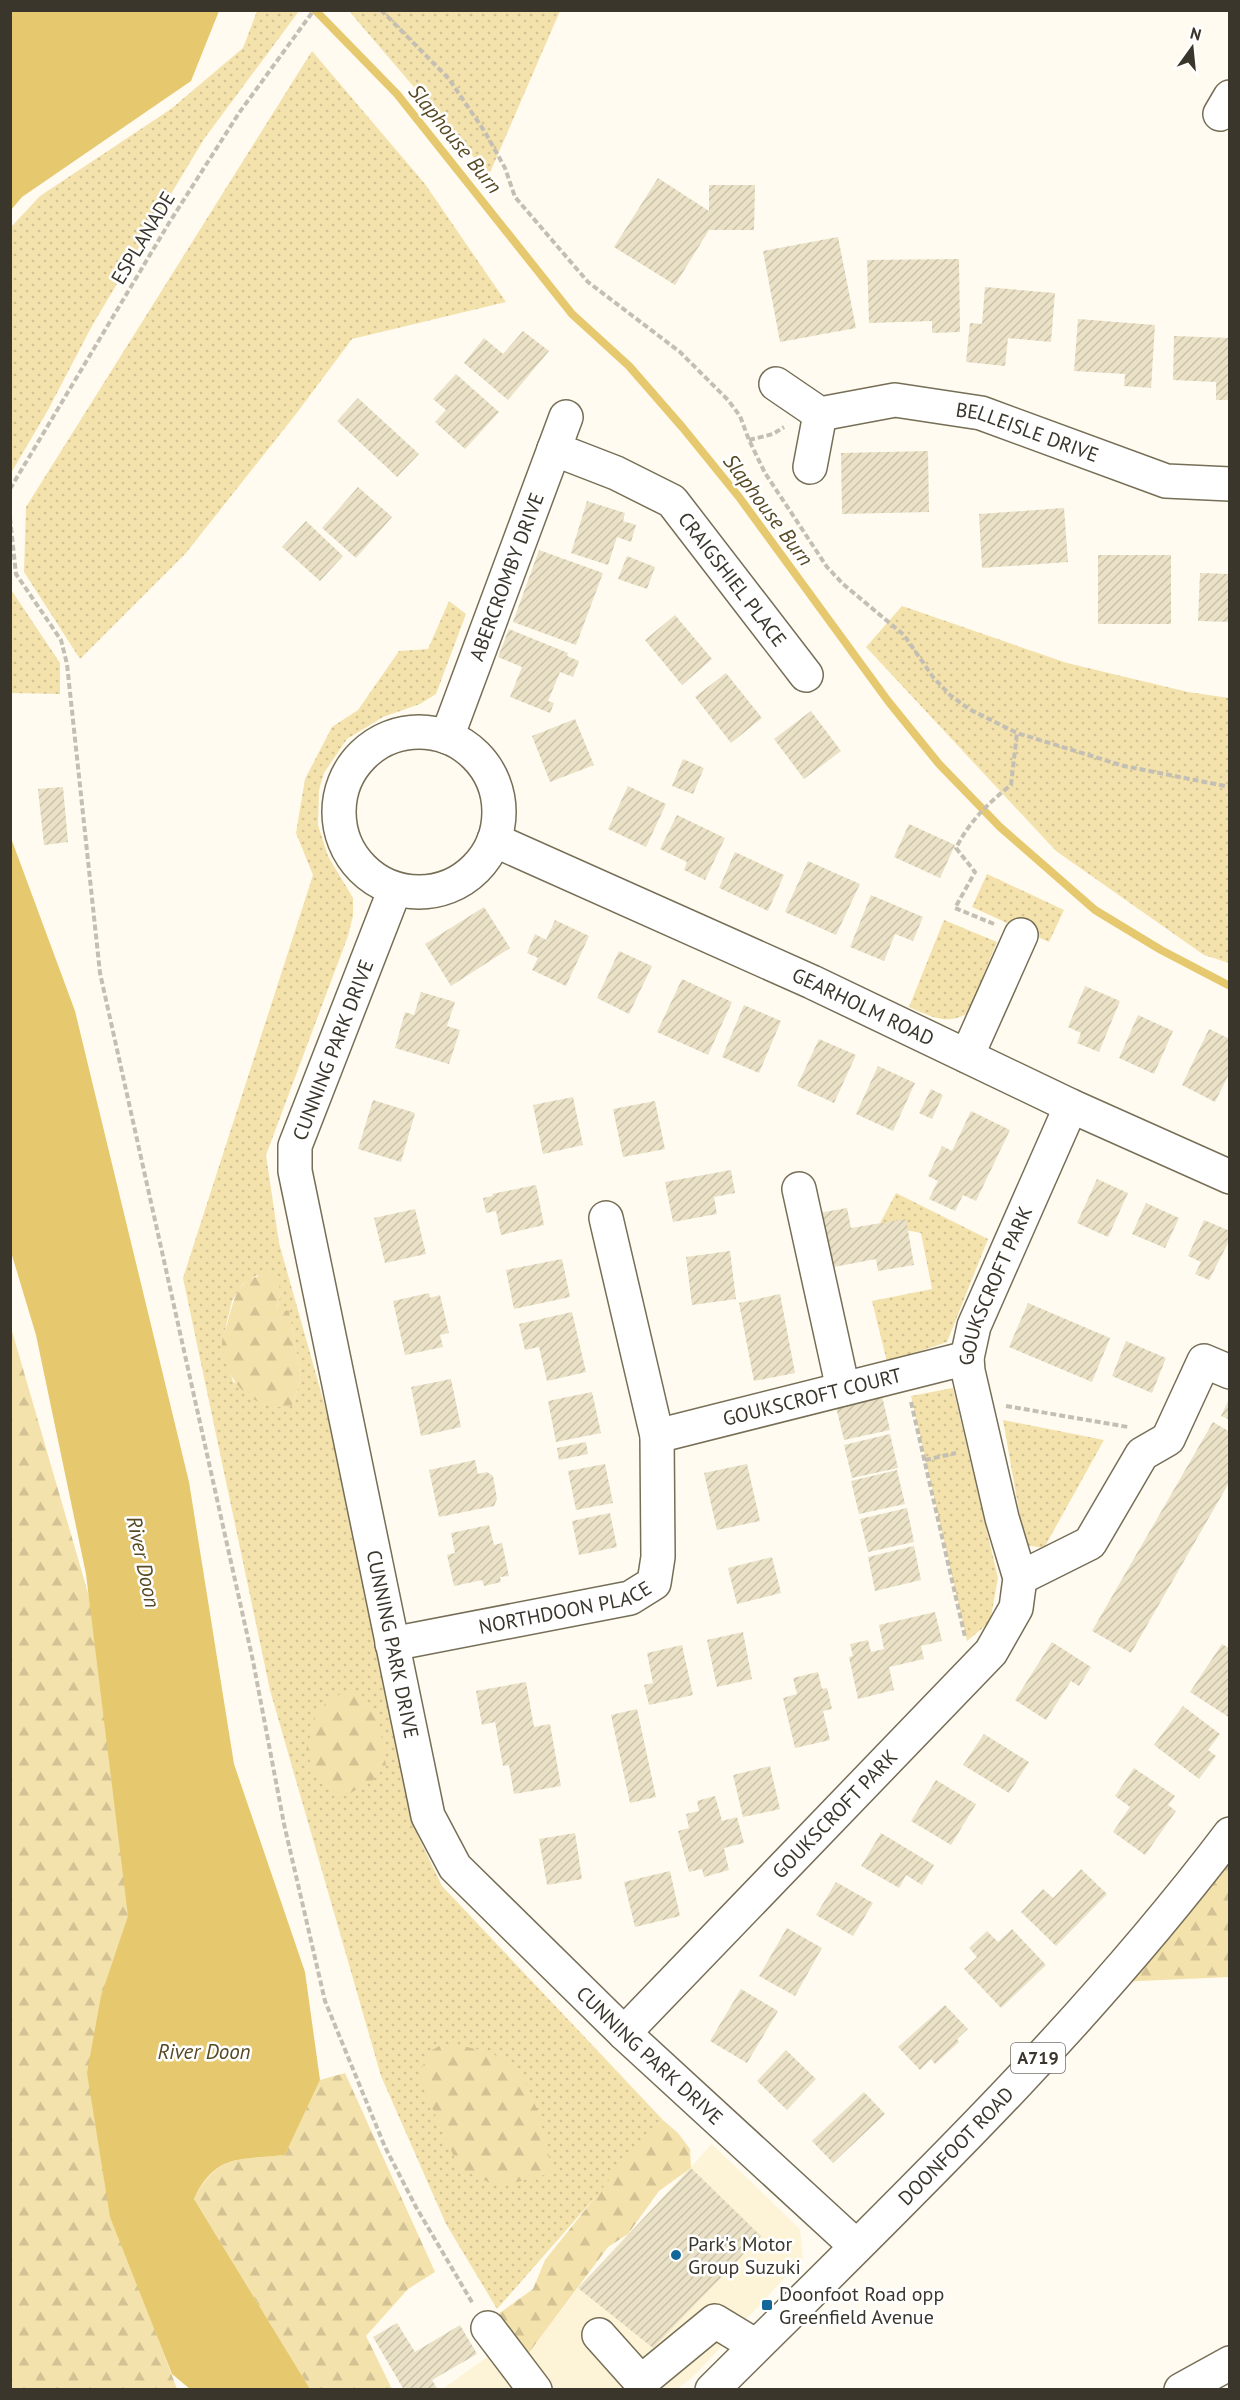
<svg xmlns="http://www.w3.org/2000/svg" width="1240" height="2400" font-family="'PT Sans',sans-serif">
	<defs>
		<pattern id="grass-dots" width="8" height="8" patternUnits="userSpaceOnUse" patternTransform="scale(1.5)"><rect width="8" height="8" fill="#f4e2ac"/><path d="M2 2h.1M6 6h.1" fill="none" stroke="#d2c294" stroke-width="1.8" stroke-linecap="round"/></pattern>
		<pattern id="forest-firs" width="22" height="20" patternUnits="userSpaceOnUse" patternTransform="scale(1.5)"><rect width="22" height="20" fill="#f4e2ac"/><path d="M5 1l3.5 6h-7zM16 11l3.5 6h-7z" fill="#d2c294"/></pattern>
		<pattern id="building-hatch" width="6" height="6" patternUnits="userSpaceOnUse" patternTransform="scale(1.5)"><rect width="6" height="6" fill="#eae1c6"/><path d="M-1 1l2-2M0 6l6-6M5 7l2-2" fill="none" stroke="#c9c2aa"/></pattern>
	</defs>
	<rect width="100%" height="100%" fill="#fffbf0"/>
	<!-- built -->
	<path fill="#fdf4d8" d="M712,2144l88,85 3,29 -109,118 -17,13h-125l-27,-31 53,-70z
		M494,2352l29,38h-82z"/>
	<!-- grass -->
	<path fill="url(#grass-dots)" fill-rule="evenodd" d="M257,11h42l-95,128 -111,185 -45,86 -37,63v-246l29,-31 131,-87 72,-61z
		M349,11h211l-71,164z
		M312,51l113,133 81,118 -154,37 -56,75 -110,139 -106,106 -56,-87 2,-65z
		M10,588l50,75v31l-49,-1z
		M449,601l17,13 -30,80 -16,10 -37,13 -36,22 -23,34 -5,17 -1,35 10,31 25,42v18l-5,20 -82,219 13,88 113,401 24,188 26,54 221,234 -166,189 -51,-85 -65,-148 -111,-386 -87,-412 130,-403 -17,-42 9,-54 27,-52 26,-17 41,-59 29,-2zM257,1275l24,16 -4,19 12,2 12,66 -9,28 -59,-24 -11,-40 10,-41 11,-17z
		M902,606l165,57 121,29 41,6v265l-25,-8 -148,-104 -190,-204z
		M987,874l77,36 -15,32 -77,-35z
		M944,920l53,22 -29,71c-22,13 -38,3 -59,-6z
		M896,1193l92,46 -41,103 -60,20 -15,-61 60,-12 -11,-56 -42,-8z
		M953,1388l45,190 -8,44 -23,19 -56,-245z
		M1003,1420l101,20 -60,108 -19,-3z"/>
	<!-- forest -->
	<path fill="url(#forest-firs)" d="M274,1273l7,18 -4,18 12,2 12,67 -9,28c-39,7 -67,-25 -70,-62 0,-7 4,-16 6,-23 8,-30 11,-44 46,-48z
		M10,1324l156,538 -29,420 40,107h-166z
		M349,1690l21,13 10,24 6,39 -14,15 -27,15 -20,-12 -10,-11 -9,-22 9,-33 12,-17z
		M1229,1835v142l-112,5z
		M443,2044c20,2 44,5 62,16 30,19 41,81 47,113l-39,10 -25,-1 -29,-14 -34,-76 -5,-20 9,-20z
		M345,2073l90,199 -27,17 -42,47 26,53h-82l-116,-190c23,-46 46,-39 91,-44l35,-75z
		M663,2120l15,13 12,16 1,19 -32,23 -31,43 -20,13 -83,111 -28,-43 36,-26 12,-29 76,-95z"/>
	<!-- water -->
	<path fill="#e6c86e" d="M11,10h208v1l-28,70 -169,116 -11,13z
		M11,838l64,173 114,471 45,282 71,208 15,108 -35,75c-44,5 -70,-2 -91,44l116,190h-120l-18,-15 -62,-157 -23,-144 14,-77 27,-80 -42,-342 -50,-239 -25,-83z"/>
	<g fill="none" stroke-linecap="round" stroke-linejoin="round">
		<!-- stream -->
		<path stroke="#e6c86e" stroke-width="8" d="M315,10l82,84 175,220 57,52 54,62 56,69 149,204 51,63 61,63 95,83 66,40 69,36"/>
	</g>
	<!-- building -->
	<path fill="url(#building-hatch)" d="M658,178l51,33v-26h46l-1,45h-45l-34,55 -61,-38z
		M838,237l18,91 -76,14 -17,-91z
		M959,259l1,73 -28,1v-12l-63,2 -2,-63z
		M985,287l70,6 -4,49 -43,-4 -3,28 -39,-4 4,-39 12,1z
		M1078,319l77,6 -4,63 -27,-2 1,-12 -51,-3z
		M523,331l26,20 -41,49 -44,-37 20,-25 19,16z
		M1174,336l56,2v62h-14v-18l-43,-2z
		M456,374l43,38 -34,37 -30,-27 11,-12 -13,-11z
		M358,398l61,56 -22,23 -60,-56z
		M928,451l1,61 -87,2 -1,-61z
		M358,487l34,30 -36,41 -34,-30z
		M587,501l38,12 -2,8 13,4 -5,17 -14,-5 -9,28 -37,-12z
		M1064,508l4,54 -86,6 -3,-54z
		M306,521l37,35 -23,25 -38,-34z
		M539,550l64,23 -27,72 -63,-23z
		M1098,555h73v69h-73z
		M627,556l28,11 -8,22 -29,-10z
		M1200,573l30,1v48l-32,-1z
		M675,615l37,44 -30,26 -37,-45z
		M509,629l59,24 -1,3 12,5 -6,16 -13,-5 -12,29 6,2 -4,10 -40,-16 12,-30 -24,-10z
		M726,673l36,45 -31,25 -36,-46z
		M811,711l30,40 -37,28 -30,-40z
		M575,719l19,46 -44,17 -18,-46z
		M683,759l21,9 -11,26 -21,-8z
		M628,786l38,18 -20,43 -38,-18z
		M63,787l5,55 -24,3 -6,-56z
		M677,815l48,23 -20,42 -21,-10 3,-8 -27,-13z
		M909,824l46,21 -15,33 -46,-21z
		M735,852l49,23 -16,36 -49,-23z
		M808,861l52,23 -24,51 -51,-23z
		M871,895l52,22 -10,24 -18,-7 -11,27 -34,-14z
		M484,907l26,41 -59,38 -26,-42z
		M555,920l34,16 -23,50 -34,-16 6,-12 -11,-5 8,-19 11,6z
		M619,951l33,15 -23,48 -32,-16z
		M682,979l50,23 -24,53 -51,-23z
		M1085,986l35,15 -21,51 -22,-9 4,-10 -13,-6z
		M421,992l34,10 -8,24 13,4 -11,34 -54,-16 10,-36 9,3z
		M744,1005l37,16 -22,52 -37,-16z
		M1138,1015l35,16 -19,43 -35,-16z
		M1209,1029l21,10v33l-15,30 -33,-17z
		M819,1039l37,16 -22,48 -37,-17z
		M878,1066l37,17 -22,48 -37,-17z
		M931,1089l12,6 -11,24 -13,-6z
		M573,1097l10,48 -40,9 -10,-49z
		M373,1100l42,13 -14,49 -43,-13z
		M655,1101l10,48 -42,8 -10,-48z
		M971,1111l39,19 -34,71 -13,-6 -8,16 -26,-12 9,-18 -10,-5 14,-30 10,5z
		M731,1170l4,23 -21,4 3,17 -44,8 -8,-40z
		M1097,1179l31,14 -20,44 -31,-14z
		M536,1185l8,40 -43,10 -5,-24 -10,2 -3,-15 10,-2 -1,-2z
		M1146,1203l33,15 -14,30 -33,-14z
		M847,1208l4,20 55,-9 8,46 -36,6 -2,-12 -53,10 -10,-55z
		M415,1209l11,45 -41,9 -11,-45z
		M1204,1220l26,11v8l-21,41 -14,-6 6,-12 -13,-6z
		M730,1251l6,48 -44,6 -6,-48z
		M562,1259l8,38 -56,12 -8,-39z
		M429,1293l1,5 10,-3 9,38 -9,2 3,12 -38,8 -12,-54z
		M780,1294l15,79 -41,8 -15,-78z
		M1028,1303l82,35 -18,44 -83,-35z
		M572,1312l14,60 -39,9 -8,-34 -14,3 -6,-26z
		M1126,1341l40,17 -14,35 -40,-17z
		M451,1379l10,48 -40,9 -10,-49z
		M592,1392l9,41 -45,9 -8,-41z
		M882,1396l8,34 -46,10 -8,-33z
		M1230,1397v23l-9,-4z
		M1213,1422l17,10v49l-99,172 -39,-22z
		M890,1434l8,34 -46,10 -8,-33z
		M586,1442l2,12 -29,6 -2,-12z
		M475,1460l3,14 9,-2 6,4 4,23 -3,7 -55,11 -10,-47z
		M605,1464l8,39 -37,7 -8,-39z
		M747,1464l13,57 -43,9 -13,-57z
		M897,1470l8,34 -46,10 -8,-33z
		M907,1508l7,34 -46,10 -8,-33z
		M610,1513l7,34 -38,8 -7,-34z
		M489,1525l5,20 8,-2 7,33 -9,1 1,5 -17,4 -2,-6 -28,6 -7,-31 8,-2 -4,-20z
		M914,1546l7,34 -46,11 -7,-34z
		M772,1557l9,36 -44,11 -9,-36z
		M935,1612l7,29 -21,5 3,13 -35,8 5,23 -36,9 -9,-42 4,-1 -3,-12 18,-4 3,12 13,-3 -5,-24z
		M743,1632l9,47 -35,8 -10,-47z
		M1052,1642l39,25 -12,19 -8,-5 -25,39 -31,-20z
		M1222,1644l8,5v69l-40,-26z
		M682,1645l11,50 -44,10 -5,-20 9,-2 -6,-30z
		M818,1672l4,17 5,-1 5,21 -9,2 7,29 -35,8 -12,-50 14,-4 -4,-16z
		M526,1682l8,45 16,-3 11,62 -47,8 -5,-29 -6,1 -8,-44 -13,3 -6,-34z
		M1183,1706l37,28 -12,16 8,6 -17,23 -45,-34z
		M637,1709l19,88 -26,6 -19,-88z
		M984,1734l45,28 -20,31 -46,-28z
		M770,1766l10,43 -37,8 -10,-42z
		M1134,1768l41,28 -7,9 8,6 -31,44 -32,-23 17,-25 -15,-11z
		M936,1780l40,24 -25,41 -40,-24z
		M715,1796l7,25 15,-4 7,26 -20,5 5,22 -25,7 -2,-8 -13,3 -11,-41 11,-3 -3,-14 13,-3 -2,-10z
		M575,1833l7,46 -35,6 -8,-46z
		M881,1833l53,32 -12,20 -16,-10 -7,13 -38,-22z
		M1081,1869l26,25 -51,52 -35,-34 22,-23 10,9z
		M670,1871l10,45 -45,11 -11,-45z
		M836,1882l37,21 -20,33 -37,-21z
		M787,1928l35,20 -27,48 -36,-20z
		M1012,1929l34,36 -45,43 -37,-39 13,-12 -8,-9 18,-17 11,11z
		M741,1989l37,22 -31,52 -37,-22z
		M945,2005l23,24 -11,10 2,3 -24,22 -4,-5 -11,11 -22,-23z
		M786,2050l30,29 -29,31 -30,-29z
		M864,2092l21,22 -52,49 -21,-22z
		M691,2168l70,68 -108,112 -75,-60z
		M397,2323l18,29 45,-27 17,29 -45,26 6,10h-34l-31,-53z"/>
	<g fill="none" stroke-linecap="round" stroke-linejoin="round">
		<!-- minor casing -->
		<g stroke="#766e56" stroke-width="36">
			<g id="minor">
				<path d="M1220,114l10,-17"/>
				<path id="s1" d="M776,384l44,30 75,-14 86,13 185,68 64,3"/>
				<path id="s2" d="M554,449l62,24 56,28 134,174"/>
				<path d="M810,467l10,-53"/>
				<circle cx="419" cy="812" r="80"/>
				<path id="s3" d="M447,737l119,-320"/>
				<path id="s4" d="M494,840l318,142 259,124 159,71"/>
				<path id="s5" d="M395,889l-100,257v25l133,645 27,51 169,166 232,213"/>
				<path d="M967,1056l54,-121"/>
				<path d="M799,1189l44,200"/>
				<path id="s6" d="M657,1436l310,-78"/>
				<path d="M1020,1578l70,-35 52,-89 26,-15 36,-78 26,11"/>
				<path id="s7" d="M392,1644l238,-46 24,-15 4,-26 -1,-121 -51,-218"/>
				<path id="s8" d="M624,2033l367,-381 25,-44 4,-30 -18,-60 -34,-147 -1,-13 7,-32 97,-220"/>
				<path d="M488,2328l47,62"/>
				<path d="M599,2335l42,47 74,-61 41,25"/>
				<path d="M1181,2390l49,-27"/>
			</g>
		</g>
		<!-- major casing -->
		<g stroke="#766e56" stroke-width="36">
			<g id="major">
				<path id="s9" d="M712,2390c179,-178 365,-354 518,-556"/>
			</g>
		</g>
		<!-- path -->
		<path stroke="#c3bfb4" stroke-width="4" stroke-dasharray="6 3" stroke-linecap="butt" d="M381,10l68,69 36,53 20,36 10,29 73,85 92,70 48,48 12,16 9,24 16,33 62,94 16,17 61,51 29,42 17,18 19,14 48,24 107,33 106,21
			M749,440l24,-6 11,-7
			M10,489l159,-266 70,-110 75,-103
			M10,518l6,56 45,66 6,24 33,309 153,688 31,163 41,177 60,146 31,60 57,97
			M994,924l-39,-16 20,-36 -19,-24c13,-26 32,-45 55,-63l6,-52
			M911,1402l54,235
			M1006,1406l122,21
			M925,1460l31,-7"/>
		<!-- minor -->
		<use href="#minor" stroke="#fff" stroke-width="33"/>
		<!-- major -->
		<use href="#major" stroke="#fff" stroke-width="33"/>
	</g>
	<!-- markers -->
	<g fill="#136798" stroke="#fff" stroke-width="2">
		<circle cx="676" cy="2255" r="6"/>
		<rect x="761" y="2299" width="12" height="12" rx="3"/>
	</g>
	<g text-anchor="middle" stroke-width="5" stroke-linejoin="round" paint-order="stroke">
		<!-- shield labels -->
		<rect fill="#fff" stroke="#75726b" stroke-width="1.5" x="1011" y="2043" width="54" height="30" rx="4.5"/>
		<g font-size="18" font-weight="bold" fill="#3a362c">
			<text x="1038" y="2064">A719</text>
		</g>
		<!-- street labels -->
		<g font-size="20" fill="#3a362c" stroke="#fff">
			<text transform="translate(143 238) rotate(-59)" y="7">ESPLANADE</text>
			<text dy="7" stroke="none"><textPath href="#s1" startOffset="266">BELLEISLE DRIVE</textPath></text>
			<text dy="7" stroke="none"><textPath href="#s3" startOffset="171">ABERCROMBY DRIVE</textPath></text>
			<text dy="7" stroke="none"><textPath href="#s2" startOffset="228">CRAIGSHIEL PLACE</textPath></text>
			<text dy="7" stroke="none"><textPath href="#s4" startOffset="405">GEARHOLM ROAD</textPath></text>
			<text transform="translate(333 1050) rotate(-69)" y="7">CUNNING PARK DRIVE</text>
			<text dy="7" stroke="none"><textPath href="#s8" startOffset="914">GOUKSCROFT PARK</textPath></text>
			<text dy="7" stroke="none"><textPath href="#s6" startOffset="160">GOUKSCROFT COURT</textPath></text>
			<text dy="7" stroke="none"><textPath href="#s7" startOffset="177">NORTHDOON PLACE</textPath></text>
			<text dy="7" stroke="none"><textPath href="#s5" startOffset="784">CUNNING PARK DRIVE</textPath></text>
			<text dy="7" stroke="none"><textPath href="#s8" startOffset="304">GOUKSCROFT PARK</textPath></text>
			<text dy="7" stroke="none"><textPath href="#s5" startOffset="1288">CUNNING PARK DRIVE</textPath></text>
			<text dy="7" stroke="none"><textPath href="#s9" startOffset="345">DOONFOOT ROAD</textPath></text>
		</g>
		<!-- poi labels -->
		<g font-size="20" fill="#3a362c" stroke="#fff" text-anchor="start">
			<text x="688" y="2251">Park's Motor<tspan x="688" dy="23">Group Suzuki</tspan></text>
			<text x="779" y="2301">Doonfoot Road opp<tspan x="779" dy="23">Greenfield Avenue</tspan></text>
		</g>
		<!-- water labels -->
		<g font-size="21" font-style="italic" fill="#574a24" stroke="#fff">
			<text transform="translate(455 139) rotate(51)" y="7">Slaphouse Burn</text>
			<text transform="translate(768 510) rotate(53)" y="7">Slaphouse Burn</text>
			<text transform="translate(143 1562) rotate(78)" y="7">River Doon</text>
			<text x="204" y="2059">River Doon</text>
		</g>
	</g>
	<!-- border -->
	<rect width="1240" height="2400" fill="none" stroke="#3a362c" stroke-width="24"/>
	<!-- north arrow -->
	<g transform="translate(1192 48) rotate(15)" stroke="#ffffff" stroke-width="4.5" paint-order="stroke">
	<path d="M0-4.5L10 22L0 15L-10 22Z" fill="#3a362c"/>
	<text y="-9" font-size="16" font-weight="bold" text-anchor="middle" fill="#3a362c">N</text>
	</g>
</svg>
